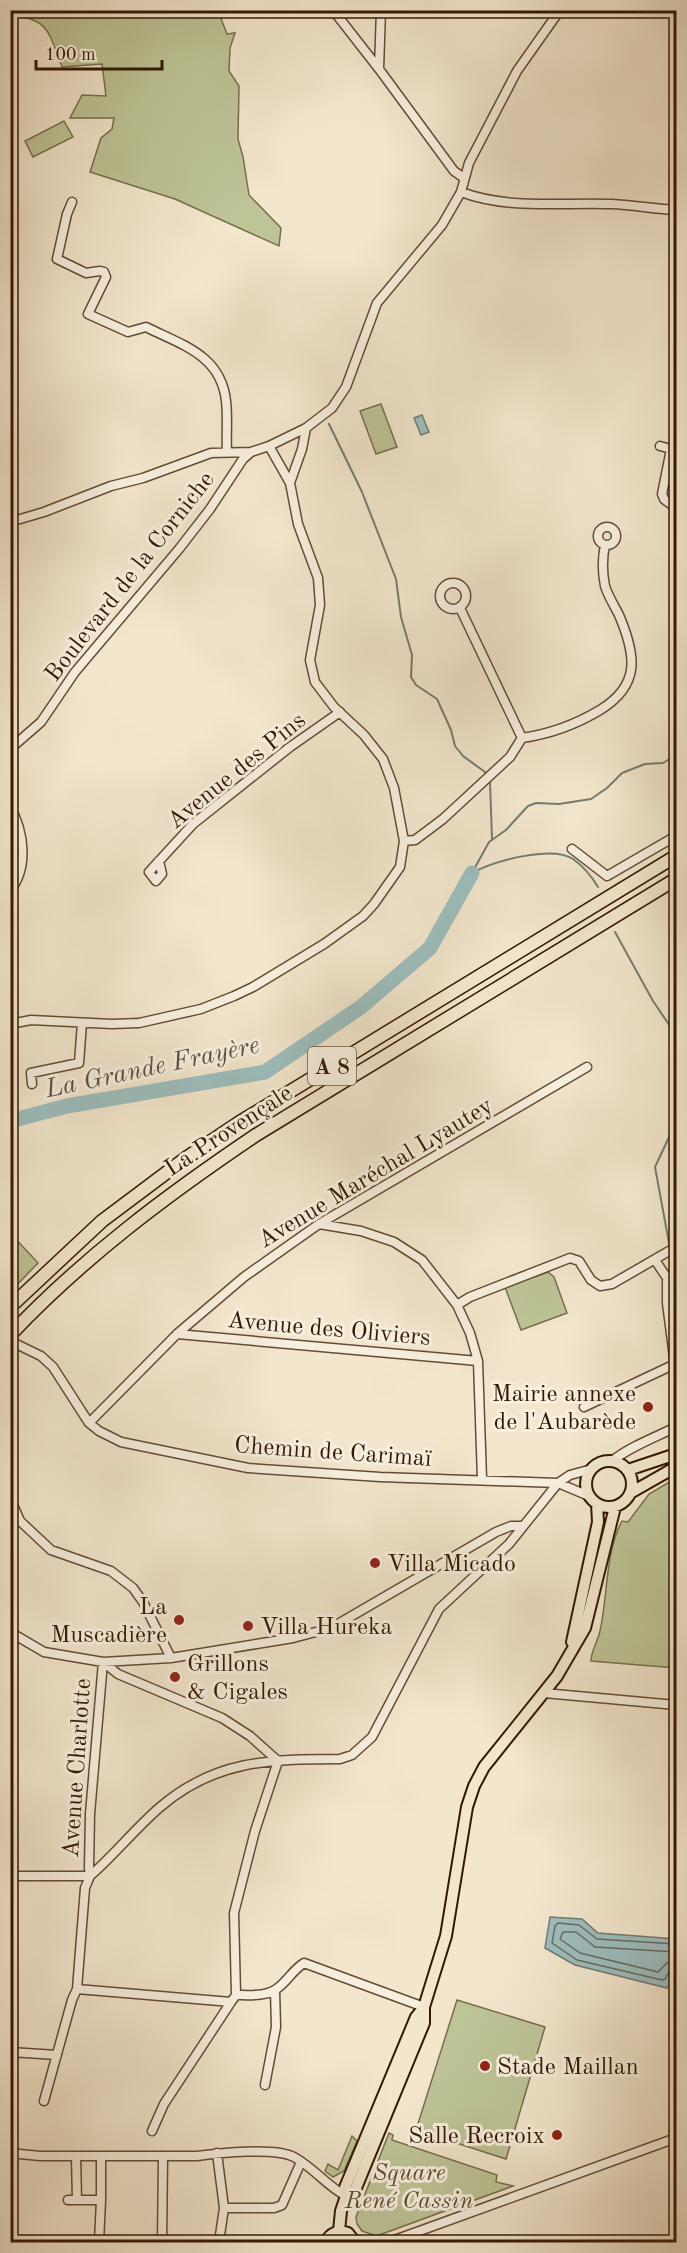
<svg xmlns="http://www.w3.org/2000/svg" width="687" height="2253" font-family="'Old Standard TT',serif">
	<rect width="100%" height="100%" fill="#f2e6cc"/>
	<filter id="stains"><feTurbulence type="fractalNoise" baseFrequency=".00333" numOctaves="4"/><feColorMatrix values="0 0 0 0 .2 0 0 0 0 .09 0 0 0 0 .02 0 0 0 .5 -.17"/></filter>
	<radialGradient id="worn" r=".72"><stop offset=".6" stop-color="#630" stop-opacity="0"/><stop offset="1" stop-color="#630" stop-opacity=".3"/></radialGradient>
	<!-- green -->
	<path fill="#bdc496" stroke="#786e4c" stroke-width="1.5" d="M10,11h208l9,23 8,-1 -5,15 -1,23 10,15 -1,53 5,18 6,38 32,33 -2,18 -104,-47 -85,-27 11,-34 11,-9 2,-11h-44l12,-23 24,1 -4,-32 -40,3c-13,-33 -12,-49 -51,-51z
		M64,121l9,16 -40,20 -8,-16z
		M381,404l16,43 -21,7 -16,-43z
		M11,1234l27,29 -27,28z
		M548,1272l6,5 13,36 -46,17 -16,-43z
		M676,1478v190l-85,-7c0,-10 7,-20 9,-30 8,-36 5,-78 22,-110l6,1 21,-28z
		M457,2000l88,27 -39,132 -90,-29z
		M389,2133l4,2 -1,5 105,35 -1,7 17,4 -131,48 -6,2 -14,-5 -5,-7 -1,-7z
		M352,2136l5,5 -13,30 -11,6 -8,-6 3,-7 10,6z"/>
	<!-- water -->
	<path fill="#9dbebe" stroke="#737c72" stroke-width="1.5" d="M422,415l7,17 -8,3 -7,-17z
		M550,1917l32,2 16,14 78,6v30l-9,19 -92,-23 -30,-17z"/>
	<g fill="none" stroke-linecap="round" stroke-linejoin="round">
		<!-- shore -->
		<path stroke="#686b60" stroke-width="1.5" d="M676,1944l-79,-5 -18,-14 -21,-2 -3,3 -3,17 25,17 85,20 3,-1 5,-9 6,-2
			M676,1952l-81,-5 -19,-15h-13l-3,7 20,14 78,19 9,-9 9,-2"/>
		<!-- stream -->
		<path stroke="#737c72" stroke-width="2" d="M329,424l33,68 34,87 5,38 11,38 -1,22 5,8 21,14 14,31 4,16 8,10 22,16
			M490,782l2,57
			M474,872c21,-11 78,-27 99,-13 10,7 19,18 25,28
			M472,873l17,-31 17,-12 22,-24 8,-3 23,1 32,-5 16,-11 15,-15 23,-9 18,-1 13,-8
			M615,932l38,69 23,34
			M676,1129l-6,6 -15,32 14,76 7,12"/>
		<!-- river -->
		<path stroke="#9dbebe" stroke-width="15" d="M10,1121l57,-15 198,-34 96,-65 69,-59 42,-75"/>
		<!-- minor casing -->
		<g stroke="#634c34" stroke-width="11">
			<path id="minor" d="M333,10l46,59
				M381,10l-2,59 75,102 10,7
				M461,192c48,18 101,10 151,12 21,1 43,5 64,6
				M72,202l-5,12 -10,45 29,14 14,-2 4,1 2,5 -18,37 40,18 18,-5c36,18 75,28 80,74 2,16 0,34 1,51
				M660,446l11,3 -9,45 2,5 12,9
				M290,483l12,-34 4,-21
				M10,522l34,-10 67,-26 32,-8 68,-25 40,-1 18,-6 37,-18 26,-20 14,-21 31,-84 65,-78 19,-33 8,-29 48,-92 43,-61
				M598 536a9 9 0 1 1 18 0a9 9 0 1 1-18 0Z
				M440 596a13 13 0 1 1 26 0a13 13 0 1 1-26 0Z
				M460,608l62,130
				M10,749l31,-27 34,-50 104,-123 31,-40 33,-50 8,-7
				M10,806c14,26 19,61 0,85
				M404,841l11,-1 28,-21 67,-62 12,-19c28,-4 53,-13 78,-28 41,-25 36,-55 19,-95 -5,-10 -11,-19 -14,-29 -3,-15 -3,-27 0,-41
				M572,849l35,27 69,-40
				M159,861l3,13 -6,7 -7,-9 44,-48 97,-77 50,-35
				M10,1024l21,-4 81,4 27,-1 62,-14 33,-13 19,-9 71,-43 39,-28 11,-12 26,-37 4,-26 -10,-53 -11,-29 -19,-24 -30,-28 -19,-25 -5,-22 10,-55 -2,-27 -20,-54 -8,-41 -21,-37
				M32,1084l-1,-11 48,-10 3,-40
				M319,1224l42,7 33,11 28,18 35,45 13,28 8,28 4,118
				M655,1260l12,18v25l9,70
				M457,1305l13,-8 100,-39 9,3 12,19 9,6 12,-2 64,-37
				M177,1334l301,27
				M10,1341l31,15 12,11 36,56 10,8 22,11 127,26 132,9 178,6 31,13
				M584,1407l91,-43
				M89,1423l88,-89 67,-57 75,-53 268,-157
				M612,1461c19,-15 42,-23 64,-34
				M10,1498l10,23 31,29 60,21 22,17 10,14 28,56
				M10,1632l34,20 59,10 68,-4 122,-20 38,-10 165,-96 15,-6h11
				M103,1662l15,12 104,44 28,18 28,25 -23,70 -21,82 2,82
				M544,1693l132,12
				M10,1876h80l-1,-8 1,-54 13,-152
				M77,1989l154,13 5,-7c14,0 32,2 43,-8 10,-8 14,-17 25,-24l120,44
				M10,2052l47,3
				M265,2085l11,-58 -1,-37
				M44,2101l28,-101 5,-11 8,-101 5,-12c24,-21 45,-47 69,-68 55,-48 111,-49 181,-49l12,-4 20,-18 67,-128 70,-65 49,-61 12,-8 22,-6
				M152,2131l12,-27 67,-102
				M10,2153l30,3h157c22,-3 78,-9 97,1 20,11 33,29 52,39
				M217,2153l7,55 -5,34
				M76,2156l1,44
				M68,2200h33v-44
				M224,2208h50l8,-3 19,-43
				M99,2242l2,-42
				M162,2242l1,-85
				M389,2242l287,-104"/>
		</g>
		<!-- major casing -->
		<g stroke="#331801" stroke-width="14">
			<path id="major" d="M586 1484a23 23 0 1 1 46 0a23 23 0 1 1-46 0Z
				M628,1470l48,-16
				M632,1492l44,-25
				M572,1642l26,-120 -1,-18
				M346,2196l7,-1 71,-172v-16l22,-71 21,-129 7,-21 10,-19 73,-91 28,-48 30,-121
				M339,2231l2,-20 5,-15 -2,-6 5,-12 67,-161 8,-10
				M326,2242c4,-9 12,-12 22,-9l7,9"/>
		</g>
		<!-- highway casing -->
		<g stroke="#331801" stroke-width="15">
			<path id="highway" d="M10,1307l92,-86 84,-63 54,-36 436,-266
				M10,1335c74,-78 157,-140 246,-200l420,-256"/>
		</g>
		<!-- minor -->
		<use href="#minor" stroke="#f7efde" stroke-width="8"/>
		<!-- major -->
		<use href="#major" stroke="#f2e6cc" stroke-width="10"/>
		<!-- highway -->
		<use href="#highway" stroke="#f2e6cc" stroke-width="12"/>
	</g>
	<!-- markers -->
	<g fill="#8f2418" stroke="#f7efde" stroke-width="2">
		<circle cx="648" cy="1407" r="6"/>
		<circle cx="375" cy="1563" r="6"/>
		<circle cx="179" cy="1620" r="6"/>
		<circle cx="248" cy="1626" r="6"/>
		<circle cx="175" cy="1677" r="6"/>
		<circle cx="485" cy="2066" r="6"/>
		<circle cx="557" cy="2135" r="6"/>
	</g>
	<g text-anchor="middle" stroke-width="6" stroke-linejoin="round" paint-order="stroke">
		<!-- shield labels -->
		<rect fill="#f7efde" stroke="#6e5843" stroke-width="1.5" x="308" y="1047" width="48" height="38" rx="4.5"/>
		<g font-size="22" font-weight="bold" fill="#331801">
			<text x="332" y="1074">A 8</text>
		</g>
		<!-- street labels -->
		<g font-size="24" fill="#331801" stroke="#f7efde">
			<text transform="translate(129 576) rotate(-52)" y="8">Boulevard de la Corniche</text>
			<text transform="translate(236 770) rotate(-39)" y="8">Avenue des Pins</text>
			<text transform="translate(228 1130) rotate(-33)" y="8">La Provençale</text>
			<text transform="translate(375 1172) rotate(-31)" y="8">Avenue Maréchal Lyautey</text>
			<text transform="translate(329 1328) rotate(5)" y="8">Avenue des Oliviers</text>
			<text transform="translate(333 1451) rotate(4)" y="8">Chemin de Carimaï</text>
			<text transform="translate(76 1768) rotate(-86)" y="8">Avenue Charlotte</text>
		</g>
		<!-- poi labels -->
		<g font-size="24" fill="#331801" stroke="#f7efde" text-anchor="start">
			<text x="636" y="1401" text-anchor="end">Mairie annexe<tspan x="636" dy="28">de l'Aubarède</tspan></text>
			<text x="387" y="1571">Villa Micado</text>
			<text x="167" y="1614" text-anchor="end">La<tspan x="167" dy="28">Muscadière</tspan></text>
			<text x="260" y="1634">Villa Hureka</text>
			<text x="187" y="1671">Grillons<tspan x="187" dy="28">&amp; Cigales</tspan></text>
			<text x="497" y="2074">Stade Maillan</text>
			<text x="545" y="2143" text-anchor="end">Salle Recroix</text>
		</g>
		<!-- park labels -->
		<g font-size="24" font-style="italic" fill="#5c4c2e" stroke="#f7efde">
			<text x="409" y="2180">Square<tspan x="409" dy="28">René Cassin</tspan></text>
		</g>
		<!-- water labels -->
		<g font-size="26" font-style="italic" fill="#585243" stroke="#f7efde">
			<text transform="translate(152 1066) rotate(-12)" y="9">La Grande Frayère</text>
		</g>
	</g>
	<!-- margin -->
	<rect width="687" height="2253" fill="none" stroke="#f2e6cc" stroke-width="36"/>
	<rect x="12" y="12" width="663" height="2229" fill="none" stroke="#331801" stroke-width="3"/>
	<rect x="18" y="18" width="651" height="2217" fill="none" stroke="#331801" stroke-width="1.5"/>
	<!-- scale -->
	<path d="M36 60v9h126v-9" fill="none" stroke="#331801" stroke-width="3"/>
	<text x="45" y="60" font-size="18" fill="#331801" stroke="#f7efde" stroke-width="4.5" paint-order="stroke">100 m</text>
	<rect width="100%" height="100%" filter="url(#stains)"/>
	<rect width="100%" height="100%" fill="url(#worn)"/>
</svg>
